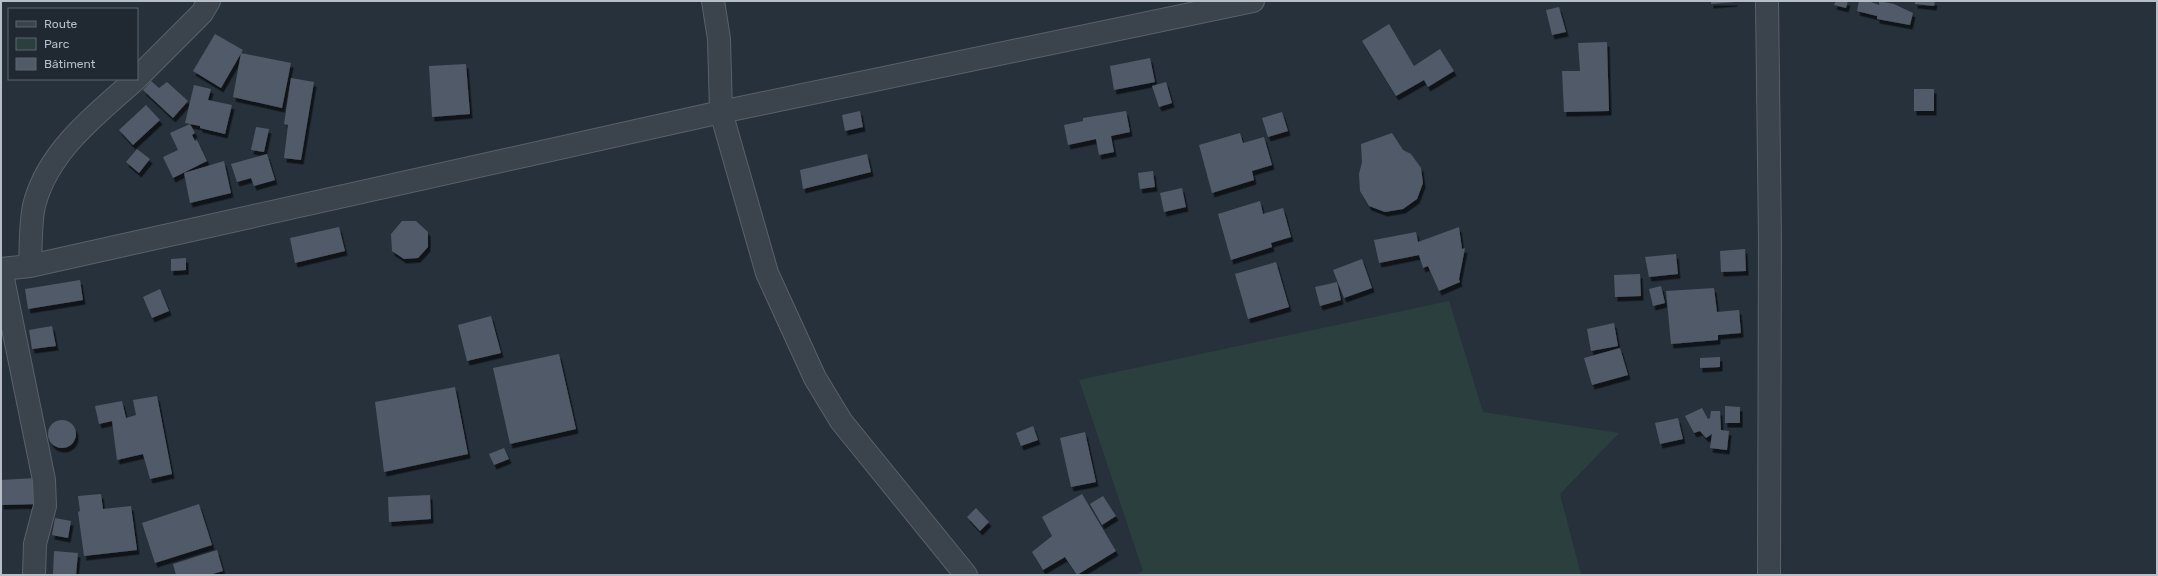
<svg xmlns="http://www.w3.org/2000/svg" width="2158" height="576" font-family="Rubik,sans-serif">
	<defs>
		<filter id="shadow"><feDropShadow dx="2.5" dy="4.5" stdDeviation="0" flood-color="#0009"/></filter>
	</defs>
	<rect width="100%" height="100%" fill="#27313c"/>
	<!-- green -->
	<path fill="#2c3f3f" d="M1449,301l34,111 136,21 -59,61 21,81h-445l7,-4 -64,-191z"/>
	<!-- building -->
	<path fill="#515a67" filter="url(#shadow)" d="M1711,1h24v1l-24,2z
		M1836,1h12l-2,7 -12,-3z
		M1859,1h9l11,4v-4l15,3 19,9 -3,12 -33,-6v-3l-20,-5z
		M1915,1h20l-1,5 -19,-2z
		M1559,7l7,25 -14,3 -6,-25z
		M1389,24l25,42 26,-17 14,22 -26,16 -4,-7 -28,16 -34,-55z
		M215,34l28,16 -22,38 -28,-17z
		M1607,42l2,69 -45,1 -2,-41h18l-2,-28z
		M241,53l50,10 -9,45 -49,-11z
		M1150,58l5,24 -41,8 -4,-24z
		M466,64l4,50 -38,3 -3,-51z
		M291,78l23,4 -13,78 -17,-2 4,-33 -4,-1z
		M151,81l8,7 8,-6 21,19 -15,17 -30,-28z
		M1166,82l6,21 -13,4 -7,-21z
		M194,85l17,4 -3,11 24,5 -7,29 -25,-6v-2l-10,-2 5,9 -3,2 3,6 2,-1 10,21 -34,17 -10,-21 15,-7 -8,-17 20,-9 -5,-1z
		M1914,89h20v22h-20z
		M146,105l14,15 -27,25 -14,-15z
		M860,111l3,16 -18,4 -3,-16z
		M1126,111l4,21 -19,4 3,16 -15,3 -3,-16 -28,6 -4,-20 19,-4v-3z
		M1282,112l6,19 -20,6 -6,-19z
		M256,127l13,2 -5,23 -13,-2z
		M1240,133l3,10 21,-6 8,28 -20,6 2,9 -42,13 -13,-48z
		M1392,133l11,17 8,4 10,14 2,15 -6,16 -14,10 -18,3 -16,-6 -9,-15 -1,-17 3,-12 -1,-18z
		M137,149l13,10 -11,14 -13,-11z
		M267,154l8,26 -21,6 -3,-8 -14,4 -6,-18z
		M867,154l4,18 -68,17 -3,-19z
		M224,161l7,32 -41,10 -6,-30z
		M1153,171l2,16 -15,2 -2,-16z
		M1182,188l4,19 -22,5 -4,-19z
		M1260,201l3,13 20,-6 8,29 -20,6 1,4 -41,13 -13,-46z
		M402,221h14l12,11v15l-10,11 -14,1 -12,-8 -1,-17z
		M339,227l6,24 -50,12 -5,-25z
		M1459,227l3,22 3,-1 -6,31 1,3 -21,9 -11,-25 -5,2 -4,-13 -40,8 -5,-23 42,-8 2,10z
		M1745,249l1,22 -25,1 -1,-21z
		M1676,254l2,20 -29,3 -4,-20z
		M186,258v12l-15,1v-12z
		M1362,259l10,29 -28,10 -11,-28z
		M1276,262l13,45 -41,12 -13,-45z
		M1640,274l1,22 -26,1 -1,-22z
		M80,280l3,20 -55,9 -3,-20z
		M1337,282l4,18 -21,6 -5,-19z
		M1661,286l4,17 -12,3 -4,-17z
		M1714,288l3,24 22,-2 2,23 -23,2v5l-47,4 -5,-53z
		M160,289l9,22 -17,7 -9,-21z
		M491,316l10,37 -34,8 -9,-36z
		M1614,323l4,23 -27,5 -4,-22z
		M52,326l4,20 -24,3 -3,-19z
		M1620,348l8,27 -36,10 -8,-27z
		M559,354l17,75 -66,15 -17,-76z
		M1720,357v10l-20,1v-10z
		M455,387l13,67 -84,18 -9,-70z
		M157,396l15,78 -22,5 -7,-25 -26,6 -5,-39 -13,3 -4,-18 27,-5 4,17 10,-3 -3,-15z
		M1725,406l15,1v16h-15z
		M1702,408l6,11 2,-1 1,-7h9l1,19 8,1 -2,19 -17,-2 2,-14 -6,4 -6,-7 -6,2 -9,-17z
		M1678,418l5,21 -23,5 -5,-21z
		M48 434a14 14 0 1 1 28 0a14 14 0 1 1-28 0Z
		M1033,426l5,14 -17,6 -5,-13z
		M1085,432l11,50 -25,5 -11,-49z
		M504,448l5,11 -15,6 -5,-11z
		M36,478l5,26 -40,1v-25z
		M101,494l2,15 28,-3 6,44 -53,6 -6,-44 2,-1 -2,-15z
		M1082,494l34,57 -39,24 -12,-18 -22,13 -11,-18 20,-16 -10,-19z
		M430,495l1,24 -42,3 -1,-25z
		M1103,496l13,20 -14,9 -12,-21z
		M199,504l13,41 -57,18 -13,-40z
		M976,508l13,14 -9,9 -13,-14z
		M55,518l16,3 -3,17 -16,-3z
		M217,550l6,21 -14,4h-33l-3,-11z
		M54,551l24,2 -2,22 -23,-1z"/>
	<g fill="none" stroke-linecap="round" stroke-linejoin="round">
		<!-- minor casing -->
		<g stroke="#59616a" stroke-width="24">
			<path id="minor" d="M713,1l6,38 2,73 46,161 48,105 26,43 125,154
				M1767,1l3,240 -1,334
				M137,78l65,-65 7,-12
				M30,266c1,-18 0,-48 5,-64 15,-53 62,-88 101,-123
				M1,269l29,-3 691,-154 532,-111
				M1,269l43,211 1,26 -10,38 -1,31"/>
		</g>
		<!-- minor -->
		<use href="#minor" stroke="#3b434c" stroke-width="22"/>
	</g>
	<!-- border -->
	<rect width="2158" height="576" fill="none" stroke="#b7bec7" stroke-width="4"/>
	<!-- legend -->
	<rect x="8" y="8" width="130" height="72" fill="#202832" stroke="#5c646e"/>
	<rect x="16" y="21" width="20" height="6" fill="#3b434c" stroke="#5c646e"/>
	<text x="44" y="28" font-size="12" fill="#b7bec7">Route</text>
	<rect x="16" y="38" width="20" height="12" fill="#2c3f3f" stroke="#5c646e"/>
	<text x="44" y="48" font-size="12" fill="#b7bec7">Parc</text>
	<rect x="16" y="58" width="20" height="12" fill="#515a67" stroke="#5c646e"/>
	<text x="44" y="68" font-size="12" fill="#b7bec7">Bâtiment</text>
</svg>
